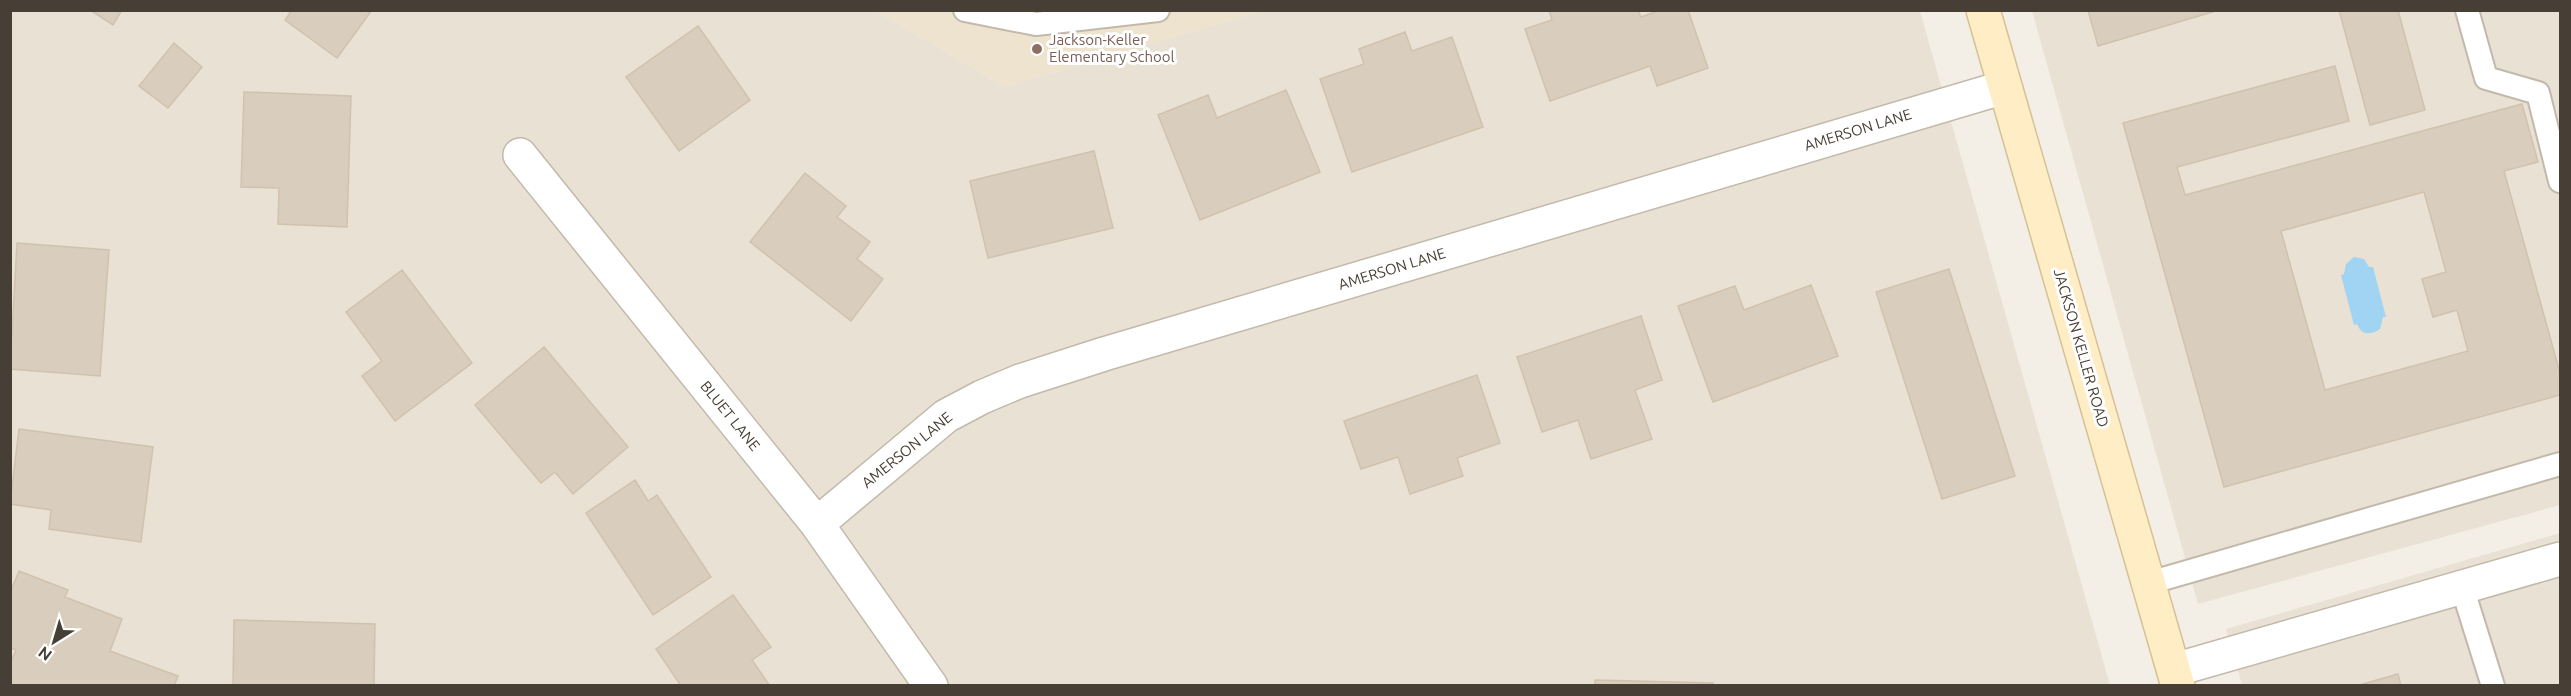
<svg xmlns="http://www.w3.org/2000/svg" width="2571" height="696" font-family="Ubuntu,sans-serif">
	<rect width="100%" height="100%" fill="#f4efe6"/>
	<!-- residential -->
	<path fill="#e8e1d4" d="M10,11h866l129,76 257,-76h658l190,674h-2099z
		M2032,11h528v494l-362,99z
		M2560,533v152h-318l-16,-56z"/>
	<!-- education -->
	<path fill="#ede3cf" d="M876,11h386l-257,76z"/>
	<!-- water -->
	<path fill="#a0d4f2" d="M2354,257l10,2 5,8h4l13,50h-3l-3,12c-9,6 -18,7 -23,-5l-3,1 -13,-50 3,-1 2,-10z"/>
	<!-- building -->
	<path fill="#d9cdbe" stroke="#d1c2ae" stroke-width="1.5" fill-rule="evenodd" d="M90,10h32l-9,15z
		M292,10h80l-35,48 -52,-38z
		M1549,10h89l3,7 19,-7h28l20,58 -51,18 -7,-20 -100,35 -25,-72 27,-9z
		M2088,10h131l-121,36z
		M2339,10h59l27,100 -55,15z
		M698,26l52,74 -71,51 -53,-74z
		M1405,32l7,19 40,-14 31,90 -131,45 -32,-93 44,-15 -5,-15z
		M174,43l28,24 -34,41 -29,-22z
		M2335,66l14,55 -172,46 8,28 337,-91 16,58 -34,9 56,202v22l-336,92 -101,-364zM2424,192l22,80 -24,7 11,38 24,-7 11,41 -143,39 -44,-159z
		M1286,90l34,82 -120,48 -42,-105 50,-20 9,23z
		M244,92l107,4 -4,131 -69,-3 1,-36 -38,-1z
		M1094,151l19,77 -125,30 -18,-77z
		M805,173l41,33 -9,11 33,25 -13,17 26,20 -32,42 -101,-79z
		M17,243l92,7 -9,126 -90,-7z
		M1949,269l66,207 -73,23 -66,-207z
		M402,270l70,93 -77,58 -33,-45 20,-15 -36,-49z
		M1811,285l27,71 -125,46 -35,-96 57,-20 9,24z
		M1641,316l21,64 -27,10 17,49 -61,20 -13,-39 -36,12 -25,-75z
		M544,347l84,100 -55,47 -18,-22 -14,11 -66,-78z
		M1477,375l23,68 -43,15 6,18 -53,18 -12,-37 -37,12 -17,-48z
		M19,429l134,18 -12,95 -92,-13 2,-19 -41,-6z
		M635,480l13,21 9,-6 54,82 -58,38 -67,-102z
		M19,571l49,19 -3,7 57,22 -12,32 68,25 -4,10h-164v-22l6,-14 -6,-2v-55z
		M733,595l38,52 -19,13 18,26h-89l-25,-37z
		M234,620l141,4 -1,62h-141z
		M2398,674l3,12h-45z
		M1595,680l118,3v3h-118z"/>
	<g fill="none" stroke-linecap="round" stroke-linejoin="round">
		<!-- lane casing -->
		<g stroke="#c2b9ab" stroke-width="26">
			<path id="lane" d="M965,10l71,14 122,-14
				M2467,10l19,68 52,15 22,88
				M2149,583l411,-119
				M2462,587l31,99"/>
		</g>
		<!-- street casing -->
		<g stroke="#c2b9ab" stroke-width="36">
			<path id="street" d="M520,155l297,369 114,162
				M817,524l129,-108 36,-19 38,-16 84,-27 901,-267
				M2174,670l386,-111"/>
		</g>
		<!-- secondary casing -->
		<g stroke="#d5c194" stroke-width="36">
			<path id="secondary" d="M1983,10l195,676"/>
		</g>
		<!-- lane -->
		<use href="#lane" stroke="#fff" stroke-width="22"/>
		<!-- street -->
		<use href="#street" stroke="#fff" stroke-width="33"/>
		<!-- secondary -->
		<use href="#secondary" stroke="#ffeec5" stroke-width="33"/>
	</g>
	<!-- markers -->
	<circle fill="#8d6e63" stroke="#fff" stroke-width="2" cx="1037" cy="49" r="6"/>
	<g text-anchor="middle" stroke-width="6" stroke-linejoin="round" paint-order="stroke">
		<!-- education labels -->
		<g font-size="15" fill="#785e54" stroke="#fff" text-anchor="start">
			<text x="1049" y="45">Jackson-Keller<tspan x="1049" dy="17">Elementary School</tspan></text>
		</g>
		<!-- street labels -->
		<g font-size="15" fill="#473f35" stroke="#fff">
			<text transform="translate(1858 130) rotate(-17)" y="5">AMERSON LANE</text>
			<text transform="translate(1392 269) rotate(-17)" y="5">AMERSON LANE</text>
			<text transform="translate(2081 348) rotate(74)" y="5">JACKSON KELLER ROAD</text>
			<text transform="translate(730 416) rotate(51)" y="5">BLUET LANE</text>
			<text transform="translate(907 450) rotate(-39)" y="5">AMERSON LANE</text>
		</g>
	</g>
	<!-- border -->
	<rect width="2571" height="696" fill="none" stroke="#473f35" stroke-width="24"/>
	<!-- north arrow -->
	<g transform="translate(54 642) rotate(217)" stroke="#ffffff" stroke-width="4.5" paint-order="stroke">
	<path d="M0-4.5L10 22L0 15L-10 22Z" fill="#473f35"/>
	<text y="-9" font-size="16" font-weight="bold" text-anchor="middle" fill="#473f35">N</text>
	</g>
</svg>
